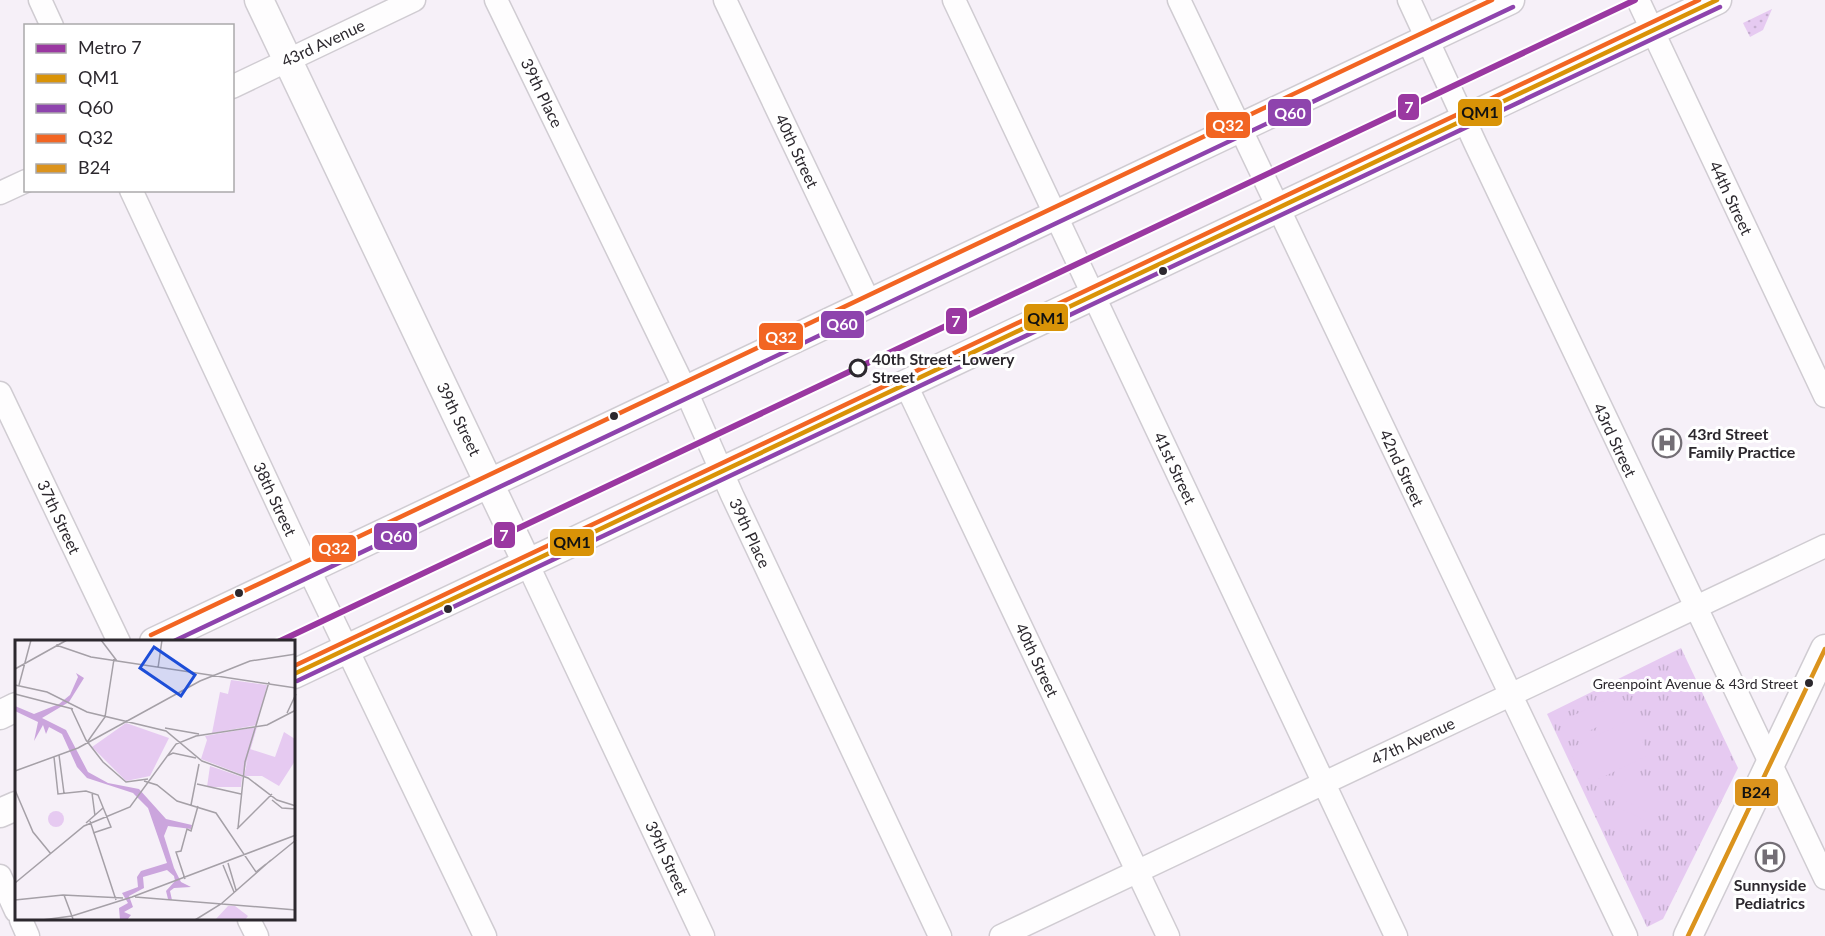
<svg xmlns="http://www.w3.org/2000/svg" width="1825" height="936" font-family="Lato,sans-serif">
	<defs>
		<pattern id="grass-dots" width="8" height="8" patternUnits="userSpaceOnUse" patternTransform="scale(1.5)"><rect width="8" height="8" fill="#e6caf1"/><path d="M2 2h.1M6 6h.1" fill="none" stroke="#c5aecf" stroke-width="1.8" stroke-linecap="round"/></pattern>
		<pattern id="park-tufts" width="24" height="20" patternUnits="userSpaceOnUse" patternTransform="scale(1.5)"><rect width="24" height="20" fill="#e6caf1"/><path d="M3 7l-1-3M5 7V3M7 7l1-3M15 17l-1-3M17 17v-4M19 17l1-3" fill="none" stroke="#c5aecf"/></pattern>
	</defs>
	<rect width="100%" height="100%" fill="#f6f0f8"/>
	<!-- grass -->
	<path fill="url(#grass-dots)" d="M1772,9l-9,21 -13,7 -7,-14z"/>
	<!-- park -->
	<path fill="url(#park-tufts)" d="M1681,648l57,120 -75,151 -16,8 -100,-213z"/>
	<!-- pitch -->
	<path fill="#e6caf1" d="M1620,693l9,18 -54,27 -9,-19z
		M1631,719l18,36 -63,30 -17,-36z
		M1626,778l32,16 -9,19 -33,-17z
		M1613,805l33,16 -9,19 -33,-17z"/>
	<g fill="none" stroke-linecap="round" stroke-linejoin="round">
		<!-- minor casing -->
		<g stroke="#d0ccd2" stroke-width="25">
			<path id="minor" d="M40,0l12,26
				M496,0l190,391 46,104 208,441
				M725,0l144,302
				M954,0l442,936
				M1179,0l447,936
				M1409,0l67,145 349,733
				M1638,0l187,396
				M232,87l182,-87
				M131,190l164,351 190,395
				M0,193l26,-12
				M906,385l262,551
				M0,393l119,249
				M527,563l176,373
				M0,876l16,35
				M21,920l7,16
				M249,920l8,16
				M1001,936l824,-390"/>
		</g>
		<!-- major casing -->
		<g stroke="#d0ccd2" stroke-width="31">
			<path id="major" d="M259,0l268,563
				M154,642l1356,-642
				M294,674l1423,-674
				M0,715l16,-8
				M0,813l16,-7
				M1688,936l137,-287"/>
		</g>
		<!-- minor -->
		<use href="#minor" stroke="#fefdfe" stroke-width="22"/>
		<!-- major -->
		<use href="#major" stroke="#fefdfe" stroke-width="28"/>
		<!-- bus-1 casing -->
		<g stroke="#fff" stroke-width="9">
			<path id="bus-1" d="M294,674l1423,-674"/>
		</g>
		<!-- bus-2 casing -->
		<g stroke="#fff" stroke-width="9">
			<path id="bus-2" d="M172,642l1341,-635
				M297,681l1423,-674"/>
		</g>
		<!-- bus-3 casing -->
		<g stroke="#fff" stroke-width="9">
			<path id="bus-3" d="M151,635l1341,-635
				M294,666l1405,-666"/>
		</g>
		<!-- bus-4 casing -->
		<g stroke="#fff" stroke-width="9">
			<path id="bus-4" d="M1688,936l137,-287"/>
		</g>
		<!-- bus-1 -->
		<use href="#bus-1" stroke="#d99307" stroke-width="4.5"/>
		<!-- bus-2 -->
		<use href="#bus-2" stroke="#8e44ad" stroke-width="4.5"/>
		<!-- bus-3 -->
		<use href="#bus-3" stroke="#f26522" stroke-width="4.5"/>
		<!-- bus-4 -->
		<use href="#bus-4" stroke="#db931d" stroke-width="4.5"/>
		<!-- metro-1 casing -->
		<g stroke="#fff" stroke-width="10">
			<path id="metro-1" d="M278,642l1357,-642"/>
		</g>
		<!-- metro-1 -->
		<use href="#metro-1" stroke="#9a38a1" stroke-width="6"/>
	</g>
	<!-- icons -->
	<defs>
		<g id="hospital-ring" transform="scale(1.5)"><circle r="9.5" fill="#fff" stroke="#736e75" stroke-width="1.5"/><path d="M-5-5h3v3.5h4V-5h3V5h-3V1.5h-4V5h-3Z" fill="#736e75"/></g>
	</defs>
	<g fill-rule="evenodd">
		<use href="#hospital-ring" x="1667" y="443"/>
		<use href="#hospital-ring" x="1770" y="857"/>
	</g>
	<!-- markers -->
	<g fill="#2c282e" stroke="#fff" stroke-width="2">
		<circle cx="1163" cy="271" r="5"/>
		<circle cx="614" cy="416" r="5"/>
		<circle cx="239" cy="593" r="5"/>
		<circle cx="448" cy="609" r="5"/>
		<circle cx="1809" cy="683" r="5"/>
	</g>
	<circle fill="#fff" stroke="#2c282e" stroke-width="3" cx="858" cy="368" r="8"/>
	<g text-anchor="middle" stroke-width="6" stroke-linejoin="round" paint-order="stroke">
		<!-- bus labels -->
		<g font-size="14" fill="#2c282e" stroke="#fff" text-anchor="end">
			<text x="1798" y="689">Greenpoint Avenue &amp; 43rd Street</text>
		</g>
		<!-- street labels -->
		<g font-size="16" fill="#2c282e" stroke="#fff">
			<text transform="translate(323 43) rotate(-25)" y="6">43rd Avenue</text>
			<text transform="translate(542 93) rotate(64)" y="6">39th Place</text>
			<text transform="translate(797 151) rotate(65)" y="6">40th Street</text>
			<text transform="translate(1731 198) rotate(65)" y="6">44th Street</text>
			<text transform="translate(459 419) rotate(64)" y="6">39th Street</text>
			<text transform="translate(1615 440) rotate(65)" y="6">43rd Street</text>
			<text transform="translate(1175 468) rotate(65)" y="6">41st Street</text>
			<text transform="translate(1402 468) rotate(65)" y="6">42nd Street</text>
			<text transform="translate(275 499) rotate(65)" y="6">38th Street</text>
			<text transform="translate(59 517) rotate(65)" y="6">37th Street</text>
			<text transform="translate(750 533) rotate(65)" y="6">39th Place</text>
			<text transform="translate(1037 660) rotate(65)" y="6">40th Street</text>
			<text transform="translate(1413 741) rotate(-25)" y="6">47th Avenue</text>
			<text transform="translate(667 858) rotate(65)" y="6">39th Street</text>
		</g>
		<!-- stop labels -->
		<g font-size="16" font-weight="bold" fill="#2c282e" stroke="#fff" text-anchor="start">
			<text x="872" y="365">40th Street–Lowery<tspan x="872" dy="18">Street</tspan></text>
		</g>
		<!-- poi labels -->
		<g font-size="16" font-weight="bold" fill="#2c282e" stroke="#fff" text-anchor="start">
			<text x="1688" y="440">43rd Street<tspan x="1688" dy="18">Family Practice</tspan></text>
			<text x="1770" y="891" text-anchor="middle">Sunnyside<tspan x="1770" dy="18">Pediatrics</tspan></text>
		</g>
	</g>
	<!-- overview -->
	<g transform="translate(15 640)">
		<rect width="280" height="280" fill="#f6f0f8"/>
		<path d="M216,40l36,5 -10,40 -45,8 8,-41 8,2zM111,83l43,15 -19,38 -24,5 -34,-34zM242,87l-14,48 -42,-16 6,-19 -2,-4zM269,92l11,7v22l-16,25 -17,-10h-18l6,-27 25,8zM195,126l32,11 -1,10h-34zM213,266h7l13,10 -3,4h-30z" fill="#e6caf1"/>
		<path d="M33 179a8 8 0 1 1 16 0a8 8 0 1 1-16 0Z" fill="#e6caf1"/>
		<path d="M61,33l8,5 -15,24 -27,16 24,12 22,42 20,11 31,6 27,30 26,6 -1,4 -23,-3 -4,10 10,32 7,14 10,5 -17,1 -4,3 2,9 -4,-1 -2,-8 9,-10 -1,-5 -7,-6 -24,7 1,11 -15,8 4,11 -9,5 7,3 -4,5h-7l-1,-12 9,-5 -6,-10 16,-6 -1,-10 4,-6 26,-8 -19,-55 -15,-15 -46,-15 -10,-11 -15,-33 -13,-7 -3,7 -3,-9 -9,16 4,-19 -23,-11v-5l19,8 25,-10 11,-9 8,-18z" fill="#cba5dd"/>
		<path fill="none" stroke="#a5a0a7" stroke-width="1.5" d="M86,0l16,21M41,5l35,12 205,31M143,28l4,-28M0,29l52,-29M0,45l32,7 40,20 79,19 36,30 46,17 29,22 19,6M4,45l12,-45M0,54l58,15M56,68l15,32 17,22 23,20 22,-3M272,73l9,-19M150,88l34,6M73,101l17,-24 9,-58M44,115l5,38M152,116l6,-3 23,5M39,117l4,37 28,-3 12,4 13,32 -18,6M0,131l63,-23 122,-67 50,-20 46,-7M129,141l13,4 20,16 39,12 40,59 10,-8M182,144l44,10M0,150l18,42 18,22M77,153l3,23M257,160l10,8 14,1M176,165l8,-41M75,181l26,79M71,183l17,-15M223,188l7,-66 24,-80M222,189l35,-35M254,222l27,-22M213,223l8,27M208,225l11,27M170,239l-9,-27 5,-1 6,-22 4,2 7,-25M0,243l69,-57 46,-19 46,-63 20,-8 71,-11 29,-15M49,255l9,24M120,257l161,13M0,260l48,-5 60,3M27,280l30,-4 60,-19 164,-62M180,280l26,-16 50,-44"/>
		<path fill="#1d4ed8" fill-opacity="0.15" stroke="#1d4ed8" stroke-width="3" d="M139,7l41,28 -14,21 -41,-28z"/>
		<rect width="280" height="280" fill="none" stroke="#2c282e" stroke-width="3"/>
	</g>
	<g stroke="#fff" stroke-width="2">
		<rect x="1397" y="93" width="23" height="28" rx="6" fill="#9a38a1"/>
		<rect x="1457" y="98" width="46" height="29" rx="6" fill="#d99307"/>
		<rect x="1267" y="98" width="45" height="29" rx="6" fill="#8e44ad"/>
		<rect x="1205" y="111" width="46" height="28" rx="6" fill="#f26522"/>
		<rect x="1023" y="303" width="46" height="29" rx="6" fill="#d99307"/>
		<rect x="945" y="307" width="23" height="28" rx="6" fill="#9a38a1"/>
		<rect x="820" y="310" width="45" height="29" rx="6" fill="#8e44ad"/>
		<rect x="758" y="322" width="46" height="29" rx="6" fill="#f26522"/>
		<rect x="493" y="521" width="23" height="28" rx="6" fill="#9a38a1"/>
		<rect x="373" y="522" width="45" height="29" rx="6" fill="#8e44ad"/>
		<rect x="549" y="528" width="46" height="29" rx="6" fill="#d99307"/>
		<rect x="311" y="534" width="46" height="29" rx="6" fill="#f26522"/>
		<rect x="1734" y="778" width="45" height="29" rx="6" fill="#db931d"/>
	</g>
	<g font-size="16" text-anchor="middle" font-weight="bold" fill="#fff">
		<text x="1409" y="113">7</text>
		<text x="1290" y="119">Q60</text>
		<text x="1228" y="131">Q32</text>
		<text x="956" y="327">7</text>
		<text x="842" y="330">Q60</text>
		<text x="781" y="343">Q32</text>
		<text x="504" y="541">7</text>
		<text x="396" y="542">Q60</text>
		<text x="334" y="554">Q32</text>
	</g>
	<g font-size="16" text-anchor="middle" font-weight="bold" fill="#111">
		<text x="1480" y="118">QM1</text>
		<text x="1046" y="324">QM1</text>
		<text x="572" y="548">QM1</text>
		<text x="1756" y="798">B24</text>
	</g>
	<!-- legend -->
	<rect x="24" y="24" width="210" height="168" fill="#ffffff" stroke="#aba9ab" stroke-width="1.5"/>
	<rect x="36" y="44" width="30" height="9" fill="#9a38a1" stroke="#aba9ab" stroke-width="1.5"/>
	<text x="78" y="54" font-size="18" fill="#2c282e">Metro 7</text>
	<rect x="36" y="74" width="30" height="9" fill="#d99307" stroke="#aba9ab" stroke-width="1.5"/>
	<text x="78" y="84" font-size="18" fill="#2c282e">QM1</text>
	<rect x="36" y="104" width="30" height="9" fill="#8e44ad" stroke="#aba9ab" stroke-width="1.5"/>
	<text x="78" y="114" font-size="18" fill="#2c282e">Q60</text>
	<rect x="36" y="134" width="30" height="9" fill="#f26522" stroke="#aba9ab" stroke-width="1.5"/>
	<text x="78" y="144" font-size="18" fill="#2c282e">Q32</text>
	<rect x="36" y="164" width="30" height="9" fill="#db931d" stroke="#aba9ab" stroke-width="1.5"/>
	<text x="78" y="174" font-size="18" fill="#2c282e">B24</text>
</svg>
